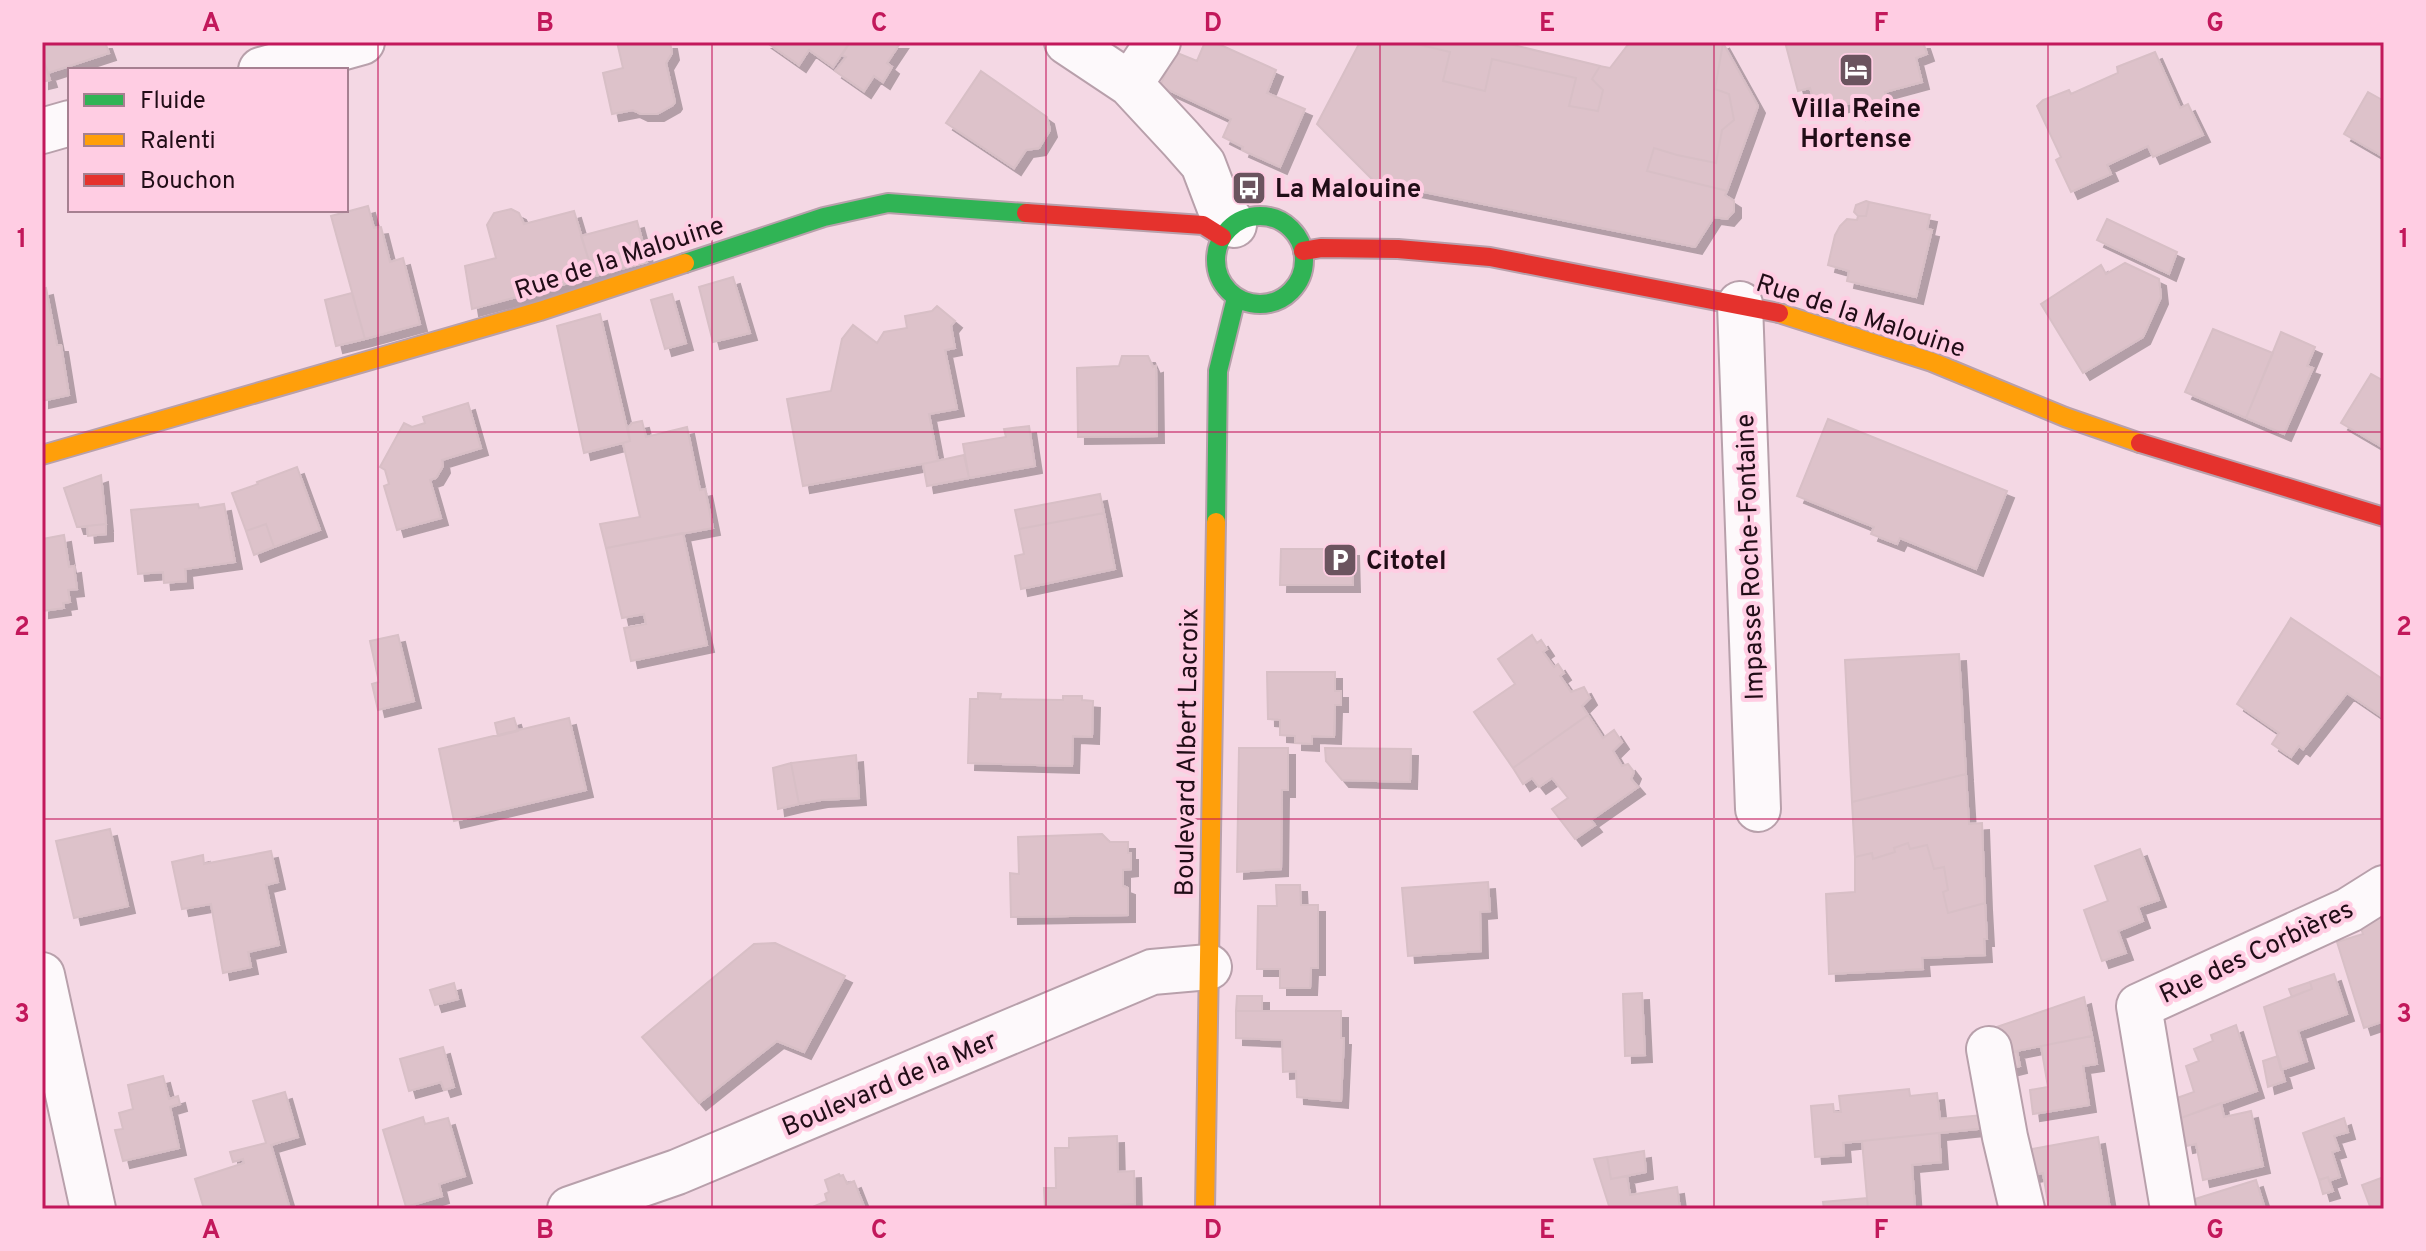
<svg xmlns="http://www.w3.org/2000/svg" width="2426" height="1251" font-family="Overpass,sans-serif">
	<defs>
		<filter id="shadow"><feDropShadow dx="7" dy="7" stdDeviation="0" flood-color="#0004"/></filter>
	</defs>
	<rect width="100%" height="100%" fill="#f4d8e4"/>
	<!-- building -->
	<path fill="#ddc2ca" stroke="#d8bfc6" stroke-width="2" filter="url(#shadow)" d="M42,42h63l4,11 -61,20 -6,-18z
		M617,42h53l2,11 -6,10 9,39 -2,3 -16,9h-16l-8,-4 -21,4 -9,-41 20,-5z
		M766,42h84l-17,25 -24,-17 -10,15z
		M850,42h51l-14,21 5,4 -9,15 -9,-6 -10,15 -29,-20 11,-14 -4,-2z
		M1205,42h9l62,28 -9,23 38,16 -25,58 -38,-17 1,-3 -20,-10 8,-18 -71,-33 15,-34 22,9z
		M1360,42h48l42,10 -7,29 42,10 7,-32 84,19 -7,28 29,5 5,-21 -11,-11 8,-13 10,2 20,-26h92l1,1 -8,46 14,5 5,26 -12,10 -6,33 -39,-8 -23,-7 -7,23 80,20 -2,4 9,6v10l-7,8 -13,-2 -19,30 -320,-65 -58,-58z
		M1408,42h93l99,24 -8,13 11,11 -5,21 -29,-5 7,-28 -84,-19 -7,32 -42,-10 7,-29z
		M1785,42h138l4,12 -11,4 6,24 -37,10 2,14 -28,7 -4,-11 -38,9 -7,-23 -12,3z
		M1723,43l35,63 -31,85 -80,-20 7,-23 23,7 39,8 6,-33 12,-10 -5,-26 -14,-5z
		M2155,52l25,56 8,-4 15,31 -50,22 -5,-11 -41,19 4,9 -40,18 -15,-32 5,-3 -24,-51 6,-6 26,-10 2,4 47,-21 -1,-6z
		M42,55l8,25 -8,2z
		M981,71l66,46 3,13 -11,18 -13,2 -12,18 -68,-45z
		M2368,92l16,9v56l-40,-23z
		M1866,201l3,1 -3,14h-8l-4,-4 2,-7z
		M1869,202l61,13 -3,14 5,1 -16,67 -69,-16 2,-10 -21,-6 7,-30 5,-9 7,-7 10,1 1,-4h8z
		M368,206l6,22 7,-1 9,35 13,-4 17,66 -55,15 -34,-123z
		M511,209l8,4 5,11 50,-13 15,50 55,-14 3,15 -175,47 -7,-43 31,-8 -9,-33 7,-12z
		M2107,219l70,33 -8,22 -72,-34z
		M637,221l7,26 -55,14 -8,-25z
		M2125,263l34,16 2,18 -18,40 -60,36 -42,-69 60,-39 5,9z
		M733,277l17,56 -37,9 -14,-55z
		M46,288l11,57h4l8,50 -27,6v-112z
		M352,293l13,46 -29,7 -11,-46z
		M672,294l14,49 -21,6 -14,-49z
		M937,306l18,15 -4,5 4,22 -10,2 12,59 -28,5 9,47 -135,25 -16,-87 44,-8 11,-52 11,-14 24,18 7,-11 23,-4 -2,-12 27,-5z
		M600,314l30,127 -46,12 -27,-127z
		M2213,329l60,24 -27,65 -61,-26z
		M2281,332l34,15 -8,19 6,2 -29,66 -38,-16z
		M1122,356h26l5,11 3,-1 1,70 -79,1 -1,-69 42,-2z
		M2371,374l13,7v67l-43,-25z
		M468,403l13,45 -39,12 1,6 -7,12 -6,2 11,38 -44,12 -13,-44 5,-2 -4,-14 -5,-3 24,-44 8,4 13,-4 -2,-6z
		M1828,419l179,72 -31,78 -76,-31 -3,6 -26,-10 3,-7 -77,-31z
		M642,421l4,16 41,-10 13,63 5,-1 8,39 -107,20 -6,-24 40,-7 -17,-74 7,-2 -2,-13 4,-5z
		M1029,426l6,40 -66,12 -6,-34 43,-7 -2,-8z
		M964,455l5,23 -42,8 -4,-22z
		M297,467l23,63 -46,17 -8,-23 -20,7 -14,-38 26,-9 -1,-2z
		M101,475l5,49 -29,3 -13,-39z
		M1100,494l4,19 -85,16 -4,-19z
		M198,504l1,4 25,-4 11,58 -50,7 1,12 -22,2 -1,-11 -25,2 -7,-64z
		M1104,513l11,56 -94,20 -6,-33 9,-2 -5,-25z
		M106,524v10l-18,2 -1,-10z
		M266,524l8,23 -20,8 -8,-24z
		M683,533l24,112 -76,16 -7,-33 22,-4 -2,-10 -22,4 -16,-70z
		M64,535l5,32 5,-1 3,23 -9,1 2,12 -7,1 1,5 -22,3v-72z
		M1281,549h71l1,36h-73z
		M2291,618l93,62v38l-37,-25 -44,56 -4,-3 -8,11 -19,-13 7,-11 -42,-29z
		M398,635l16,66 -36,9 -6,-26 7,-2 -9,-41z
		M1532,635l5,8 4,-3 6,9 -4,3 11,15 4,-3 6,9 -4,3 11,16 13,-5 6,11 -8,8 6,9 -75,53 -39,-56 41,-28 -17,-25z
		M1959,654l7,120 -114,28 -7,-142z
		M1267,672h68v19h6v14h-6l-1,32 -22,-1v8l-17,-1v-7l-15,-1v-15l-12,-1z
		M978,693l23,1 -1,5 63,1v-4h19v4l11,1 -1,36 -19,-1 -1,30 -104,-3 2,-64h8z
		M1588,715l15,23 11,-8 8,12 -9,9 9,15 6,-2 6,8 -3,7 7,8 -47,33 4,5 -20,14 -23,-30 16,-11 -16,-20 -13,9 -7,-9 -9,6 -10,-16z
		M514,718l4,13 -20,5 -3,-13z
		M569,718l17,72 -132,31 -15,-72z
		M1239,748h49v42h-6l-1,79 -44,3z
		M1325,748l86,1 -1,33 -68,-2 -16,-19z
		M856,755l3,43 -38,2 -22,4 -8,-41z
		M791,763l8,41 -21,5 -5,-41z
		M1966,774l3,50 13,-1 3,80 -37,10 -5,-21 5,-2 -4,-23 -10,2 -7,-24 -17,4 -2,-6 -14,5 1,4 -22,7 -1,-6 -17,4 -3,-55z
		M110,829l18,77 -54,12 -18,-77z
		M1102,834l8,8h18v11h3v16l-8,1v16l5,2v27l-117,2 -1,-44 9,1 -1,-37z
		M1908,843l2,6 17,-4 7,24 10,-2 4,23 -5,2 5,21 37,-10 2,36h-3l1,16 -63,3 1,11 -94,5 -3,-80 29,-2v-35l17,-4 1,6 22,-7 -1,-4z
		M2140,849l19,51 -21,7 5,14 -25,10 8,22 -24,8 -18,-51 24,-9 -13,-35z
		M271,851l7,31 -12,3 13,60 -31,7 3,15 -28,6 -12,-69 -29,5 -10,-47 31,-7 1,9z
		M1488,882l2,29 -10,1 1,39 -73,5 -6,-68z
		M1276,885h24l1,20h17v63h-7l-1,20h-30v-19h-23l1,-63h19z
		M2381,915l3,10v96l-20,7 -27,-86 26,-8 -3,-9z
		M775,943l70,33 -41,76 -27,-11 -78,62 -57,-66 112,-93z
		M2334,974l13,40 -49,17 9,30 -26,9 -17,-63 48,-18 -2,-7z
		M2310,982l2,7 -20,8 -3,-8z
		M454,983l4,16 -23,6 -5,-15z
		M1642,993l3,62 -20,1 -2,-62z
		M1237,996h25v15h-26z
		M2084,997l8,39 -91,18 -7,-26z
		M1236,1011h105v27h3l-3,63 -44,-4 -1,-26 -13,1 -1,-32 -46,-2z
		M2236,1025l21,66 -76,27 -4,-20 17,-6 -8,-26 13,-5 -5,-12 19,-8 -2,-6z
		M2092,1036l5,28 -14,2 6,39 -56,9 -3,-24 18,-3 -7,-41z
		M443,1047l11,40 -10,3 -3,-8 -32,9 -9,-32z
		M2017,1051l3,15 -16,4 -3,-16z
		M2278,1056l7,25 -17,6 -5,-26z
		M163,1076l6,23 9,-3 2,8 -10,3 9,41 -56,13 -8,-31 8,-1 -4,-16 14,-4 -5,-24z
		M1909,1089l1,7 27,-3 3,26 54,-5 2,13 -153,16 1,12 -29,2 -4,-51 22,-2 1,8h7l-2,-16z
		M285,1092l13,45 -27,8 19,64h-86l-9,-30 49,-16 -1,-4 -10,3 -3,-10 36,-9 -13,-42z
		M2221,1103l3,14 27,-6 12,55 -60,14 -7,-36 -10,2 -5,-28z
		M423,1117l2,7 23,-6 17,58 -26,8 3,12 -36,11 -23,-77z
		M2344,1118l4,14 -14,4 5,14 -7,2 8,25 -11,4 -1,-4 -9,3 -16,-47z
		M1939,1133l2,29 -29,3 3,44h-47l-6,-68z
		M1117,1136l1,36 16,-1 1,33 -14,1v4h-76l-1,-21h12l-1,-40h14v-10z
		M2098,1137l12,72h-61l-6,-36 -17,3 -5,-25z
		M1644,1151l2,21 -35,7 -4,-22z
		M1607,1157l4,22 16,-3 3,19 47,-8 3,22h-70l-16,-50z
		M839,1174l1,2 3,-1 4,9 7,-3 11,28h-57l19,-8 -2,-7 4,-2 -4,-12z
		M2328,1177l5,14 -10,3 -4,-14z
		M2384,1177v32h-13l-9,-24z
		M2256,1180l9,29h-68l-2,-10z
		M1867,1198l1,11h-44l-1,-7z"/>
	<g fill="none" stroke-linecap="round" stroke-linejoin="round">
		<!-- street casing -->
		<g stroke="#b8a0ab" stroke-width="48">
			<path id="street" d="M1067,42l63,42 51,55 22,25 16,42 15,19
				M261,70l101,-28
				M1130,84l28,-42
				M42,131l28,-8
				M1740,304l18,505
				M42,975l51,234
				M1989,1049l16,88 17,72
				M570,1209l107,-37 475,-200 57,-5
				M2173,1209l-34,-203 210,-96 35,-22"/>
		</g>
		<!-- fast casing -->
		<g stroke="#b8a0ab" stroke-width="22">
			<path id="fast" d="M1216 260a44 44 0 1 1 88 0a44 44 0 1 1-88 0Z
				M685,263l139,-46 64,-14 138,10
				M1216,522l2,-151 18,-73"/>
		</g>
		<!-- slow casing -->
		<g stroke="#b8a0ab" stroke-width="22">
			<path id="slow" d="M1779,313l153,49 133,55 75,26
				M42,455l498,-144 145,-48
				M1205,1209l11,-687"/>
		</g>
		<!-- jam casing -->
		<g stroke="#b8a0ab" stroke-width="22">
			<path id="jam" d="M1026,213l177,12 19,12
				M1303,251l18,-3 77,1 92,8 289,56
				M2140,443l244,74"/>
		</g>
		<!-- street -->
		<use href="#street" stroke="#fdf9fb" stroke-width="44"/>
		<!-- fast -->
		<use href="#fast" stroke="#30b455" stroke-width="18"/>
		<!-- slow -->
		<use href="#slow" stroke="#ff9f0a" stroke-width="18"/>
		<!-- jam -->
		<use href="#jam" stroke="#e5322d" stroke-width="18"/>
	</g>
	<!-- grid -->
	<path fill="none" stroke="#c2185b" stroke-width="2" stroke-opacity="0.55" d="M378,42v1167M712,42v1167M1046,42v1167M1380,42v1167M1714,42v1167M2048,42v1167M42,432h2342M42,819h2342"/>
	<!-- icons -->
	<defs>
		<g id="hotel-square" transform="scale(1.8)"><rect x="-9" y="-9" width="18" height="18" rx="4" fill="#6b545f" stroke="#ffcde3"/><path d="M-6-4.5h1.5V1H6V5H4.5V3h-9V5H-6ZM-4 0a1.8 1.8 0 1 1 3.6 0ZM.5 0V-2.5h3Q6-2.5 6 0Z" fill="#fff"/></g>
		<g id="bus-square" transform="scale(1.8)"><rect x="-9" y="-9" width="18" height="18" rx="4" fill="#6b545f" stroke="#ffcde3"/><path d="M-5-6H5V4H4V6H2V4H-2V6H-4V4H-5ZM-3.5-4V0h7V-4ZM-3.5 1.2v1.5H-2V1.2ZM2 1.2v1.5H3.5V1.2Z" fill="#fff"/></g>
		<g id="parking-square" transform="scale(1.8)"><rect x="-9" y="-9" width="18" height="18" rx="4" fill="#6b545f" stroke="#ffcde3"/><path d="M-3.5-5.5H1a3.5 3.5 0 0 1 0 7H-1V5.5H-3.5ZM-1-3.4V-.6H.8a1.4 1.4 0 0 0 0-2.8Z" fill="#fff"/></g>
	</defs>
	<g fill-rule="evenodd">
		<use href="#hotel-square" x="1856" y="70"/>
		<use href="#bus-square" x="1249" y="188"/>
		<use href="#parking-square" x="1340" y="560"/>
	</g>
	<g text-anchor="middle" stroke-width="8" stroke-linejoin="round" paint-order="stroke">
		<!-- poi labels -->
		<g font-size="26" font-weight="bold" fill="#210d17" stroke="#ffcde3" text-anchor="start">
			<text x="1856" y="117" text-anchor="middle">Villa Reine<tspan x="1856" dy="30">Hortense</tspan></text>
			<text x="1275" y="197">La Malouine</text>
			<text x="1366" y="569">Citotel</text>
		</g>
		<!-- street labels -->
		<g font-size="26" fill="#210d17" stroke="#ffcde3">
			<text transform="translate(619 257) rotate(-18)" y="9">Rue de la Malouine</text>
			<text transform="translate(1861 315) rotate(18)" y="9">Rue de la Malouine</text>
			<text transform="translate(1749 557) rotate(-92)" y="9">Impasse Roche-Fontaine</text>
			<text transform="translate(1186 752) rotate(-89)" y="9">Boulevard Albert Lacroix</text>
			<text transform="translate(2256 951) rotate(-25)" y="9">Rue des Corbières</text>
			<text transform="translate(889 1083) rotate(-23)" y="9">Boulevard de la Mer</text>
		</g>
	</g>
	<!-- border -->
	<rect width="2426" height="1251" fill="none" stroke="#ffcde3" stroke-width="88"/>
	<!-- legend -->
	<rect x="68" y="68" width="280" height="144" fill="#ffcde3" stroke="#a68091" stroke-width="2"/>
	<rect x="84" y="94" width="40" height="12" fill="#30b455" stroke="#a68091" stroke-width="2"/>
	<text x="140" y="108" font-size="24" fill="#210d17">Fluide</text>
	<rect x="84" y="134" width="40" height="12" fill="#ff9f0a" stroke="#a68091" stroke-width="2"/>
	<text x="140" y="148" font-size="24" fill="#210d17">Ralenti</text>
	<rect x="84" y="174" width="40" height="12" fill="#e5322d" stroke="#a68091" stroke-width="2"/>
	<text x="140" y="188" font-size="24" fill="#210d17">Bouchon</text>
	<rect x="44" y="44" width="2338" height="1163" fill="none" stroke="#c2185b" stroke-width="3"/>
	<g font-size="26" text-anchor="middle" font-weight="bold" fill="#c2185b">
		<text x="211" y="31">A</text>
		<text x="545" y="31">B</text>
		<text x="879" y="31">C</text>
		<text x="1213" y="31">D</text>
		<text x="1547" y="31">E</text>
		<text x="1881" y="31">F</text>
		<text x="2215" y="31">G</text>
		<text x="22" y="247">1</text>
		<text x="2404" y="247">1</text>
		<text x="22" y="635">2</text>
		<text x="2404" y="635">2</text>
		<text x="22" y="1022">3</text>
		<text x="2404" y="1022">3</text>
		<text x="211" y="1238">A</text>
		<text x="545" y="1238">B</text>
		<text x="879" y="1238">C</text>
		<text x="1213" y="1238">D</text>
		<text x="1547" y="1238">E</text>
		<text x="1881" y="1238">F</text>
		<text x="2215" y="1238">G</text>
	</g>
</svg>
